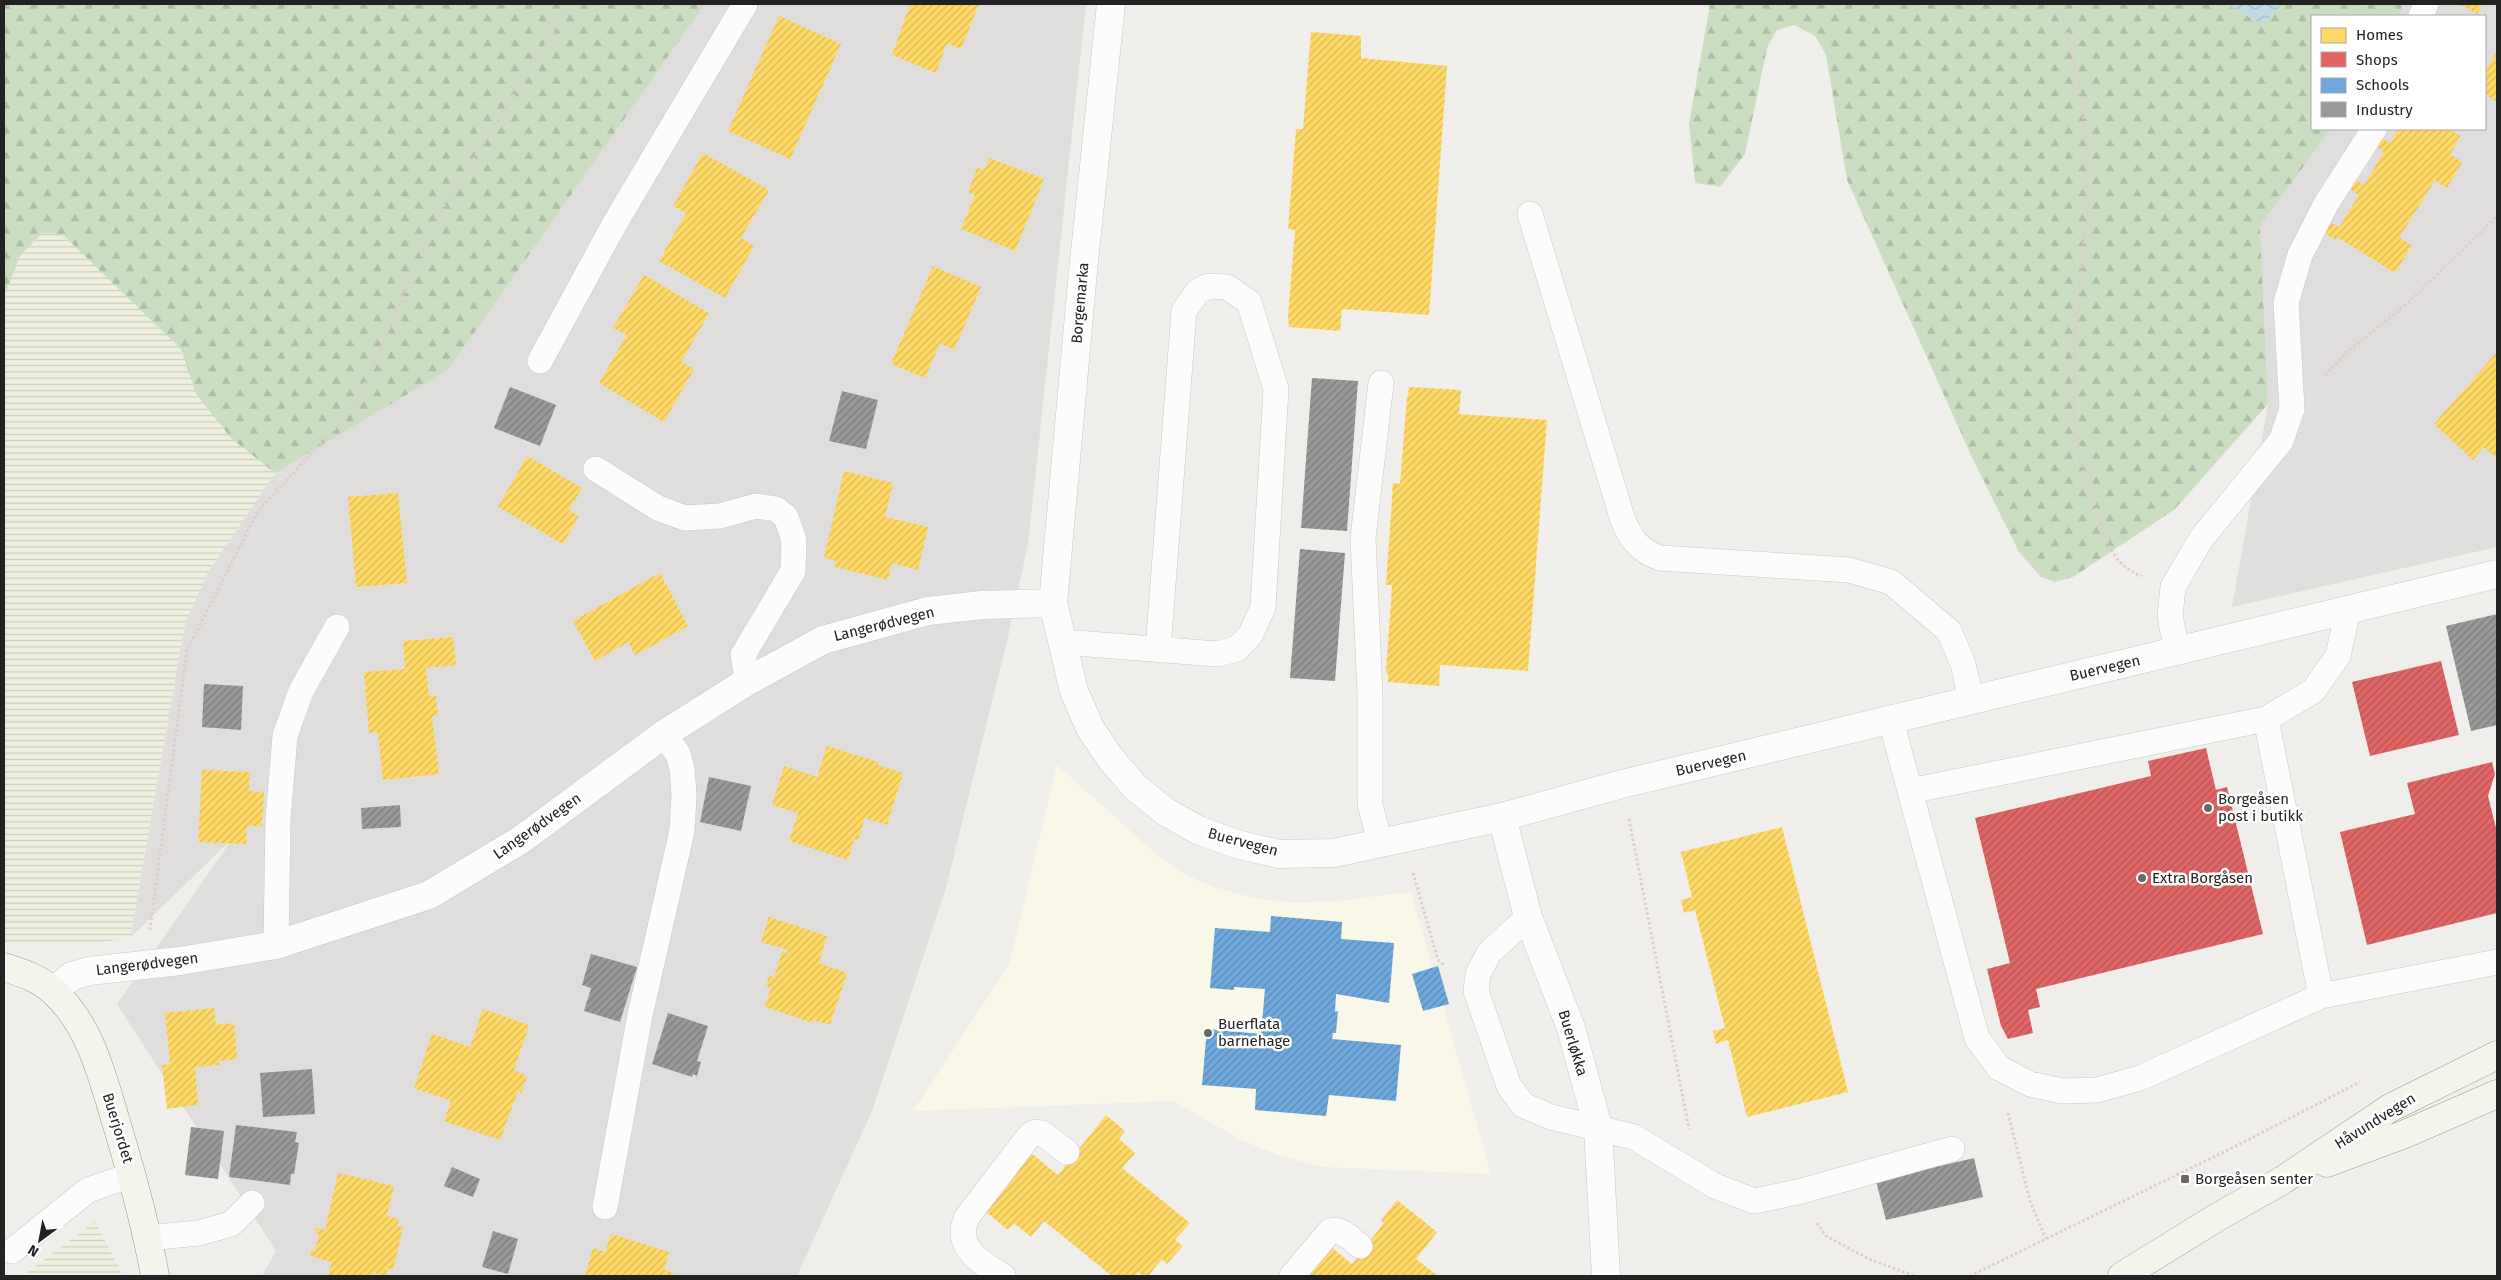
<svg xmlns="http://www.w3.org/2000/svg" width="2501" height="1280" font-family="'Fira Sans',sans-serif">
	<defs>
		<pattern id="farmland-rules" width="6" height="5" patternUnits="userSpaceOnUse" patternTransform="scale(1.25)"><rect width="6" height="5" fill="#efefdf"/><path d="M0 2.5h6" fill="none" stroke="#cdcdbf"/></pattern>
		<pattern id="forest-firs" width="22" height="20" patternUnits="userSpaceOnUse" patternTransform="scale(1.25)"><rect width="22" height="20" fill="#cbdec1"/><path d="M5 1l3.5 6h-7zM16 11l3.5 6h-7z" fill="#aebea6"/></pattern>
		<pattern id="water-waves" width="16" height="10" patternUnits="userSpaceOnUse" patternTransform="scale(1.25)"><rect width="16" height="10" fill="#bfdbe3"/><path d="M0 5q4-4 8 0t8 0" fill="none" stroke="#a4bcc2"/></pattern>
		<pattern id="homes-hatch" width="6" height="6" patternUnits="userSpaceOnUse" patternTransform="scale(1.25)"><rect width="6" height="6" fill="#ffd966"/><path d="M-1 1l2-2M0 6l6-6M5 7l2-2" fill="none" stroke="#daba58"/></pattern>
		<pattern id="shops-hatch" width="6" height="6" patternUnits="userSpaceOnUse" patternTransform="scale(1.25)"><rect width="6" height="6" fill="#e06666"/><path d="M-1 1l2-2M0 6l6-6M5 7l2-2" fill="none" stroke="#b55454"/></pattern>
		<pattern id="schools-hatch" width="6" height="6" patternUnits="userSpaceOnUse" patternTransform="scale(1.25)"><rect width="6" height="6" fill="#6fa8dc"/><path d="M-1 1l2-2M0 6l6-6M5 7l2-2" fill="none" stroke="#5b88b2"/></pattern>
		<pattern id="industry-hatch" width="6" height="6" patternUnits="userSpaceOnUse" patternTransform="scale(1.25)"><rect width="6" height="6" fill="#999"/><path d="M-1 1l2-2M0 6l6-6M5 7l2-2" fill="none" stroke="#7c7c7c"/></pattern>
	</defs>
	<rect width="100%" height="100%" fill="#f0eeeb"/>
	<!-- residential -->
	<path fill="#dfdedc" d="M705,4h381l-58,540 -20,93 -62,251 -74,223 -75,165h-535l14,-25 -159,-247 116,-166 -103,100 55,-315 23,-51 67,-99 173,-103z
		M2402,4h95v543l-265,60 36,-203 -8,-178 71,-97h154v-113h-85z"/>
	<!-- education -->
	<path fill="#f8f7e8" d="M1057,765l101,91 26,18 30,13 40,11 40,5 43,-2 74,-9 80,282 -169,-7 -44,-12 -37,-15 -68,-39 -260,10 96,-146z"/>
	<!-- farmland -->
	<path fill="url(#farmland-rules)" d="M42,233l20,1 79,74 40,41 15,45 35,44 44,35 -67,99 -23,51 -55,315 -51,7 -75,-2v-646l16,-41z
		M95,1221l28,55h-100z"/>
	<!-- forest -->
	<path fill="url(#forest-firs)" d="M4,4h701l-257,366 -173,103 -44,-35 -35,-44 -15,-45 -119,-115 -20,-1 -22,23 -16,41z
		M1710,4h516l38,21 18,-21h120l-2,12h-88v113h19l-71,97 8,178 -94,106 -101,67 -18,5 -14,-5 -22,-25 -48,-97 -124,-275 -21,-125 -11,-19 -21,-11 -17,5 -10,18 -22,106 -25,33 -25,-4 -6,-59z"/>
	<!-- water -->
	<path fill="url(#water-waves)" d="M2226,4h56l-18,21z"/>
	<!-- homes -->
	<path fill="url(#homes-hatch)" d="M910,4h69l-18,45 -14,-6 -11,30 -44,-18z
		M2459,4h24l-6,10z
		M779,16l62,28 -51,115 -62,-28z
		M1311,32l50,4v22l86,8 -18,249 -87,-6 -2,22 -51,-4 -1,-10 7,-87 -7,-1 8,-100h7z
		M2497,51v51l-12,-8v-22z
		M2398,129h51l12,7 -11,18 12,8 -15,26 -12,-8 -36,58 13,7 -17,28 -58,-36 -1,3 -13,-8 6,-11 10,6 20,-32 -10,-6 6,-10 9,6 20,-33 -9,-6 5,-10 10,7z
		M703,153l66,37 -28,48 13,8 -29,52 -66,-37 27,-48 -13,-7z
		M989,158l55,21 -29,72 -54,-22 14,-34 -7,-3 9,-24 7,2z
		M933,266l48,21 -27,63 -14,-7 -15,35 -34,-14z
		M644,275l65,38 -28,49 13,7 -30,53 -65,-39 28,-48 -14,-7z
		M2497,352v106l-13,-11 -11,13 -39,-36z
		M1409,387l52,3 -2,24 88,6 -19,251 -88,-6 -1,21 -51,-4v-9h-2l6,-88h-6l7,-102 7,1 7,-88 1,1z
		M527,456l55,32 -13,22 10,6 -16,28 -65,-37z
		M844,471l49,12 -8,34 43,10 -10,43 -26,-7 -4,17 -53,-13 1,-6 -12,-3z
		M398,493l9,90 -51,4 -8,-90z
		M660,573l28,53 -53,29 -7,-13 -33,19 -22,-40z
		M453,637l3,28 -30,3 3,28 7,-1 2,21h-6l7,58 -56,6 -5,-45 -1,-3 -8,1 -5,-61 41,-3 -2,-28z
		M827,746l51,16v3l25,8 -16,52 -22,-7 -7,22 -4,-1 -6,21 -59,-19 9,-28 -26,-8 12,-39 33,11z
		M202,770l48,2 -1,19 15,1 -2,34h-15l-1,18 -48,-2z
		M1782,827l66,265 -101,25 -19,-77 -12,4 -3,-13 12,-3 -30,-118 -11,3 -3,-13 11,-3 -11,-45z
		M769,917l58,19 -8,27 28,10 -17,52 -16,-5 -1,3 -48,-16 6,-19 -5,-2 3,-10 5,1 8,-25 5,1 1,-3 -27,-8z
		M214,1008l2,17 18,-2 3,36 -18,2v4l-24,2 3,38 -31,4 -5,-44 8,-1 -5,-51z
		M483,1009l46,16 -15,45 13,6 -6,17 -3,-2 -18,49 -56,-19 7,-20 -37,-13 18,-54 38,13z
		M1106,1115l19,16 -6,8 16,14 -13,15 68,55 -15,17 8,6 -16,18 -5,-5 -14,17h-5l-5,-4 -3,4h-23l-68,-55 -13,16 -17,-14 -6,7 -24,-20 47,-57 27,22z
		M338,1173l56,13 -7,30 12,3 -2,7 6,1 -10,43 -6,-2 -1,8 -12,-3 -1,3h-45l4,-14 -22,-6 1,-6h4l4,-16h-4l1,-6 9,2z
		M1397,1200l40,32 -21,27 22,17h-132l24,-30 22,18 32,-41 -3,-3z
		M611,1234l58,18 -5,18 10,3 -1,3h-88l8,-28 12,4z"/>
	<!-- shops -->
	<path fill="url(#shops-hatch)" d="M2441,661l18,74 -89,21 -18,-74z
		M2206,748l10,42 11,-3 36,147 -227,55 4,18 -12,3 5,23 -25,6 -7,-13 -14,-57 23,-6 -35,-145 176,-42 -3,-15z
		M2492,762l3,12 -7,22 9,36v81l-130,32 -27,-113 75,-18 -8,-31z"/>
	<!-- schools -->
	<path fill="url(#schools-hatch)" d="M1271,916l71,6 -1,17 53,4 -5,60 -53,-9 -1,18 3,-1 -2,22h-3l-1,6 69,6 -5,56 -67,-6 -3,21 -71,-6 1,-21 -54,-4 5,-56 54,5 4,-45 -31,-2v3l-24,-2 5,-60 55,4z
		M1438,966l11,38 -26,7 -11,-37z"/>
	<!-- industry -->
	<path fill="url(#industry-hatch)" d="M1312,378l46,3 -11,150 -46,-3z
		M510,387l46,18 -16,41 -46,-18z
		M842,391l36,9 -12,49 -37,-8z
		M1300,549l45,4 -10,128 -45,-3z
		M2497,614v111l-26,6 -25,-105z
		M204,684l39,2 -2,44 -39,-3z
		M709,777l42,9 -10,45 -41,-9z
		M400,805l1,22 -39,2 -1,-21z
		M591,954l46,13 -17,55 -36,-11 7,-23 -9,-3z
		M668,1013l40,13 -11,35 4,1 -4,14 -4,-2 -1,3 -40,-13z
		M312,1069l3,45 -52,3 -3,-44z
		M236,1125l61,7 -2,10 4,1 -5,31h-3l-1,11 -61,-8z
		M191,1127l33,4 -6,48 -33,-4z
		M1974,1158l9,39 -97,23 -10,-39z
		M452,1167l28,12 -7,18 -29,-11z
		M493,1231l25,8 -10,35 -26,-7z"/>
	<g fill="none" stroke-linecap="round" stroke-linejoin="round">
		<!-- lane casing -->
		<g stroke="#c9c8c7" stroke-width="26">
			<path id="lane" d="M2421,16l5,-12
				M1530,214l92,303c7,20 17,34 38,41l189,12 42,12 58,49 14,33 8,35
				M540,361l75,-138 130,-219
				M596,469l62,39 27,10 35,-2 36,-10 20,3 10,8 8,23 -1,31 -50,84 5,26
				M1063,642l154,12 20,-5 14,-15 12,-27 13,-218 -27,-87 -22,-15 -18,-1 -11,5 -14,20 -26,338
				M2177,652l-7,-36 3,-29 28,-48 80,-98 11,-32 -6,-106 14,-48 26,-51 48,-75
				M2266,719l55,277
				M1891,721l86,317 22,30 31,16 32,7 35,-1 43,-12 181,-82 176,-34
				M1910,791l356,-72 47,-28 25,-35 10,-46
				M1380,843l-10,-39v-110l-7,-156 18,-155
				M1528,917l-39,36 -11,21 -2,17 33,95 14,19 28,12 83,20 81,49 39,15 44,-9 154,-43
				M276,945l2,-126 7,-83 16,-45 36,-64
				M605,1207l35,-192 42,-184 2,-36 -2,-27 -4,-14 -14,-20
				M148,1238l51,-5 32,-9 21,-21
				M12,1251l76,-61 44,-15
				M1003,1276c-22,-13 -50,-29 -36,-59l63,-82 6,-3 6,1 25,19
				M1292,1276l38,-45c12,-3 21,8 30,15"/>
		</g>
		<!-- street casing -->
		<g stroke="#c9c8c7" stroke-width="29">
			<path id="street" d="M1111,4l-28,267 -30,332 21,88 16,37 21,31 25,29 30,24 32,18 38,14 43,10 55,-1 168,-36 120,-33 875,-210
				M1502,817l26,100 43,111 27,99 8,149
				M54,991l18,-15 17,-5 91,-10 96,-16 153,-50 93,-56 142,-105 84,-53 75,-41 105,-29 54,-6 71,-2"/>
		</g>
		<!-- secondary casing -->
		<g stroke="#999a82" stroke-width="29">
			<path id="secondary" d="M4,967c18,6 36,11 50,25 37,34 49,87 63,133 15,50 29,100 38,151
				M2327,1163l78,-29 92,-40
				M2122,1276l94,-58 67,-38 107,-72 107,-53"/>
		</g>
		<!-- path -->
		<path stroke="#dccecd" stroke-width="3" stroke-dasharray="2.5 2.5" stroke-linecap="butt" d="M2059,4c17,55 28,116 28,174 0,80 -17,159 -13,238 1,33 13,64 23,95 9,28 14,54 45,65
			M2325,375l20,-21 65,-53 87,-85
			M1629,819l60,310
			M1413,873l25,87 6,5
			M150,930l37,-280 71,-139 96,-103 87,-197 130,-207
			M2008,1113l22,88 16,38
			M1817,1223l9,13 43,23 45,17
			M1970,1276l262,-128 128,-66"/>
		<!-- lane -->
		<use href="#lane" stroke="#fdfcfc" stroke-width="25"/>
		<!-- street -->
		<use href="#street" stroke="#fdfcfc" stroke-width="28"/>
		<!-- secondary -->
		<use href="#secondary" stroke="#f4f4ed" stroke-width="28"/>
	</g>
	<!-- markers -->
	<g fill="#6a6968" stroke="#fff" stroke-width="2">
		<circle cx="2208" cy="808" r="5"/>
		<circle cx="2142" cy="878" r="5"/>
		<circle cx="1208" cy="1033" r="5"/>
		<rect x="2180" y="1174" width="10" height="10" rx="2.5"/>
	</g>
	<g text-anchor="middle" stroke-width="5" stroke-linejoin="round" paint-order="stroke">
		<!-- street labels -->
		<g font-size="15" fill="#222" stroke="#fff">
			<text transform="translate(1080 303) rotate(-85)" y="5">Borgemarka</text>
			<text transform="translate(884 624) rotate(-14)" y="5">Langerødvegen</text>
			<text transform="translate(2105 668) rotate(-13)" y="5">Buervegen</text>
			<text transform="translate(1711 763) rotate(-13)" y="5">Buervegen</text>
			<text transform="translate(537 826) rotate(-35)" y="5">Langerødvegen</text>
			<text transform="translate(1243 842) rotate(15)" y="5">Buervegen</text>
			<text transform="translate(147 964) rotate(-7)" y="5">Langerødvegen</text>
			<text transform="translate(1573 1043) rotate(73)" y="5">Buerløkka</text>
			<text transform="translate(2375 1121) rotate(-32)" y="5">Håvundvegen</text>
			<text transform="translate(118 1128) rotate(73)" y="5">Buerjordet</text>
		</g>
		<!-- poi labels -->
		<g font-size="15" fill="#222" stroke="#fff" text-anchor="start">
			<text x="2218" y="804">Borgeåsen<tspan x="2218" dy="17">post i butikk</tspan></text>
			<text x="2152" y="883">Extra Borgåsen</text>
			<text x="1218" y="1029">Buerflata<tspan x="1218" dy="17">barnehage</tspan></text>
			<text x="2195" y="1184">Borgeåsen senter</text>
		</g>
	</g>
	<!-- border -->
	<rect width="2501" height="1280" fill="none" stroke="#222222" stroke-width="10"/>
	<!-- legend -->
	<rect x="2311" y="15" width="175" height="115" fill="#ffffff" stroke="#a7a7a7"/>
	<rect x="2321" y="28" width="25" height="15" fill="#ffd966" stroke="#a7a7a7"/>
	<text x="2356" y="40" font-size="15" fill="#222222">Homes</text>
	<rect x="2321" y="52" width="25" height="15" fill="#e06666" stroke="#a7a7a7"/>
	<text x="2356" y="65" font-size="15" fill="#222222">Shops</text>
	<rect x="2321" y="78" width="25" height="15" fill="#6fa8dc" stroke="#a7a7a7"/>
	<text x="2356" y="90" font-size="15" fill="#222222">Schools</text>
	<rect x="2321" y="102" width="25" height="15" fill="#999999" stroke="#a7a7a7"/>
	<text x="2356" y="115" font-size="15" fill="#222222">Industry</text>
	<!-- north arrow -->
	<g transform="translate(40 1240) rotate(212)" stroke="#ffffff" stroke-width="4" paint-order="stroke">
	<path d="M0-4L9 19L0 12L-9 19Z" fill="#222222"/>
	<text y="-8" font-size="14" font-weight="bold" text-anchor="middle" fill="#222222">N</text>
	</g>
</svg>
